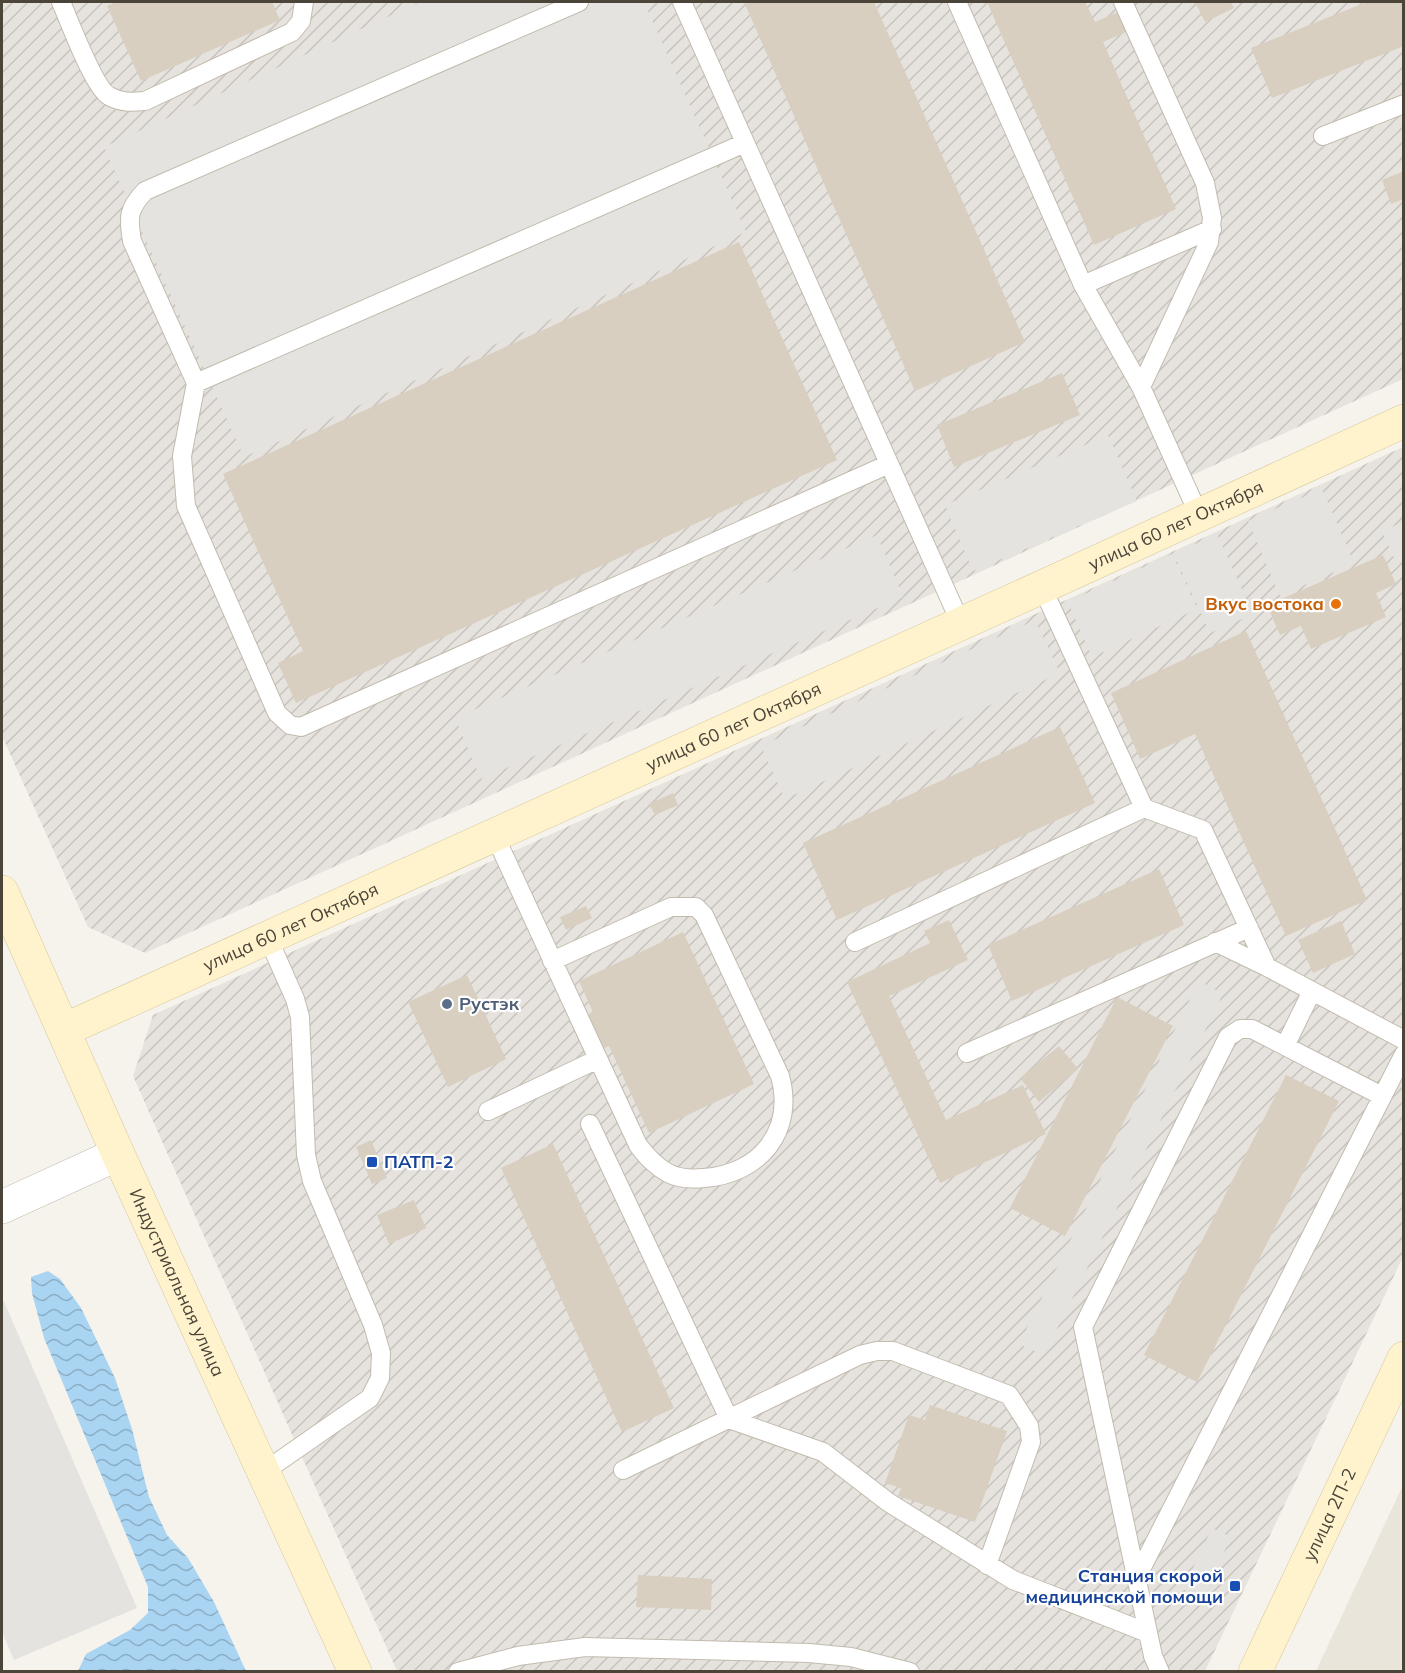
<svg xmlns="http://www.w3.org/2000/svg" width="1405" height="1673" font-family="Mulish,sans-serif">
	<defs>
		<pattern id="industrial-furrows" width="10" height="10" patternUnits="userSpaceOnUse" patternTransform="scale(1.5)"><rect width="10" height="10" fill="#e6e2dd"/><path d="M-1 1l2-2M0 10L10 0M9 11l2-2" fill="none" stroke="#c7c3be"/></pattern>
		<pattern id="water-waves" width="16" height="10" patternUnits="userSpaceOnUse" patternTransform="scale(1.5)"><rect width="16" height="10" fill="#a9d4f2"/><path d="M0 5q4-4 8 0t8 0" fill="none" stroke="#8caec5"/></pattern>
	</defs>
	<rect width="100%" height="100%" fill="#f6f3ec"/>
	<!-- residential -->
	<path fill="#eae5da" d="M1403,1485v186h-87z"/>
	<!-- industrial -->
	<path fill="url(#industrial-furrows)" d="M2,2h1401v377l-1258,574 -57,-26 -86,-191z
		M1403,447v810l-198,414h-808l-264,-595 20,-61z"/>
	<!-- parking -->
	<path fill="#e5e3e0" d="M420,2h224l102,230 -502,225 -140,-310z
		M1108,435l29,66 -164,70 -28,-66z
		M1322,489l32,74 -74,33 -32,-75z
		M1403,522v32l-9,4 -12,-27z
		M1217,534l36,80 -43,19 -36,-79z
		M877,535l26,62 -422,182 -26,-61z
		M1172,554l25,55 -105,48 -24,-55z
		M1035,620l25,53 -275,126 -24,-53z
		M1199,981l24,13 -179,361 -25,-11z
		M2,1297l135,311 -123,52 -12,-28z
		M1212,1528l19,9 -29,62 -19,-10z"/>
	<!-- water -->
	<path fill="url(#water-waves)" d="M48,1271l12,8 21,29 34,70 17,51 17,68 18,38 21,23 26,44 32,69h-168l8,-17 44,-24 18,-17v-26l-104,-249 -12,-45 -1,-16z"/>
	<!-- building -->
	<path fill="#d8cfc1" d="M116,2h156l8,18 -139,61 -34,-75z
		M744,2h130l151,340 -110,49z
		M987,2h98l10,20 23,-10 8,20 -23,10 73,167 -82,36z
		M1195,2h36l3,6 -29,14z
		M1367,2h37v44l-132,52 -21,-50z
		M1404,171v28l-13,5 -9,-24z
		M739,242l98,218 -541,243 -18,-40 25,-12 -80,-177z
		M1062,373l18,42 -126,52 -17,-42z
		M1383,555l13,29 -20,9 10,24 -75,32 -10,-23 -21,9 -13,-30z
		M1246,631l121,269 -81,36 -91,-202 -55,25 -29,-66z
		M1060,727l35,76 -258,117 -34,-77z
		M673,793l5,12 -23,10 -6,-11z
		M1159,869l25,56 -172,76 -24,-56z
		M586,906l6,12 -26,12 -6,-13z
		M949,920l19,40 -79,36 57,124 77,-35 23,49 -106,49 -93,-201 83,-39 -6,-12z
		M1341,921l14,33 -42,19 -15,-33z
		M683,932l71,152 -105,49 -40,-87 -9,4 -16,-33 9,-5 -14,-31z
		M467,975l39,84 -58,28 -40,-85z
		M1117,997l56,29 -108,210 -55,-28z
		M1059,1046l19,23 -39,33 -19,-24z
		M1286,1075l53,26 -142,281 -53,-27z
		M371,1140l16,38 -15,6 -16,-37z
		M553,1144l121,264 -52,24 -121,-264z
		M414,1200l12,28 -37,16 -12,-29z
		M930,1405l77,26 -32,91 -77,-26 3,-8 -16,-5 24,-68 16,5z
		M638,1575l74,4 -1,31 -75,-3z"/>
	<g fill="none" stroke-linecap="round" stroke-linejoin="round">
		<!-- lane casing -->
		<g stroke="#c2bbae" stroke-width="20">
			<path id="lane" d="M61,2c8,18 33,86 48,94 12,7 23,6 36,5l147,-69 9,-11 3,-19
				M579,2l-434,189c-17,18 -17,26 -13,50l64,142 -14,73 4,50 91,207 13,12 11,2 588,-263
				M682,2l279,622
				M957,2l126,283 58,102 58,128
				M1123,2l82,181 7,35 -3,24 -68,145
				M1323,136l81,-32
				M1083,285l129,-56
				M196,383l549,-240
				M1042,587l102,221 59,22 64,137 137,73
				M494,834l144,311c9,12 17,21 30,28 11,6 25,6 36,5 56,-4 91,-47 76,-102l-76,-161 -8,-8h-25l-119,54
				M855,942l289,-134
				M1215,942l52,25
				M1285,1046l27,-55
				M967,1053l282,-125
				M488,1111l110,-52
				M590,1124l139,295 94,33 65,50 125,78 135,53
				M623,1470l237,-115 17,-4h16l116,44 20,31 2,16 -44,123
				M265,1471l105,-73 10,-20 1,-25 -8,-28 -61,-144 -6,-26 -6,-138 -5,-18 -27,-61
				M1137,1577l267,-523
				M458,1672l60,-16 67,-9 224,6 42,4 59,15
				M1160,1672l-7,-16 -70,-329 145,-290 12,-8h12l130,67"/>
		</g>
		<!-- street casing -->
		<g stroke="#c2bbae" stroke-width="34">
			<path id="street" d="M2,1207l116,-53"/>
		</g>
		<!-- secondary casing -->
		<g stroke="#d6c79b" stroke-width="34">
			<g id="secondary">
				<path id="s1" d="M2,892l116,262 237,518"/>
				<path id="s2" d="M64,1030l978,-443 362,-166"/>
				<path id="s3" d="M1255,1672l149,-314"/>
			</g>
		</g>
		<!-- lane -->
		<use href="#lane" stroke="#fff" stroke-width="18"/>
		<!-- street -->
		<use href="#street" stroke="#fff" stroke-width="33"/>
		<!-- secondary -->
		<use href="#secondary" stroke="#fff3cd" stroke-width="33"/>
	</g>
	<!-- markers -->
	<circle fill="#e8710a" stroke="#fff" stroke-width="2" cx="1336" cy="604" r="6"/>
	<circle fill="#5c6f8a" stroke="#fff" stroke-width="2" cx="447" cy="1004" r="6"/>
	<g fill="#1a4fb4" stroke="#fff" stroke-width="2">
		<rect x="366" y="1156" width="12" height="12" rx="3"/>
		<rect x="1229" y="1580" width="12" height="12" rx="3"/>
	</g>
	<g text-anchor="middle" stroke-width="4.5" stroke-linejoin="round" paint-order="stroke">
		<!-- street labels -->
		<g font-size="18" fill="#4b4439" stroke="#fff">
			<text dy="6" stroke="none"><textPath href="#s2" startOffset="1221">улица 60 лет Октября</textPath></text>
			<text dy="6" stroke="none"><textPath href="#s2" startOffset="735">улица 60 лет Октября</textPath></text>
			<text dy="6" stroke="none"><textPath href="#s2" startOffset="249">улица 60 лет Октября</textPath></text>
			<text dy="6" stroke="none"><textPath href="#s1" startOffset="428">Индустриальная улица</textPath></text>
			<text dy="6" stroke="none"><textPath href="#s3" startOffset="174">улица 2П-2</textPath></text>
		</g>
		<!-- food labels -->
		<g font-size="18" font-weight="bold" fill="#c56008" stroke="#fff" text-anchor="end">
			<text x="1324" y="610">Вкус востока</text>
		</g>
		<!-- service labels -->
		<g font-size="18" font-weight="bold" fill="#4e5e75" stroke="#fff" text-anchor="start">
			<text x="459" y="1010">Рустэк</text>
		</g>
		<!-- transit labels -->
		<g font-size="18" font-weight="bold" fill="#164399" stroke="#fff" text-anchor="start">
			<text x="384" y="1168">ПАТП-2</text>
			<text x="1223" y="1582" text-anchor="end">Станция скорой<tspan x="1223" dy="21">медицинской помощи</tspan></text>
		</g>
	</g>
	<!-- border -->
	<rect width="1405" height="1673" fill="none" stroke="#4b4439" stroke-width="6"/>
</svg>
